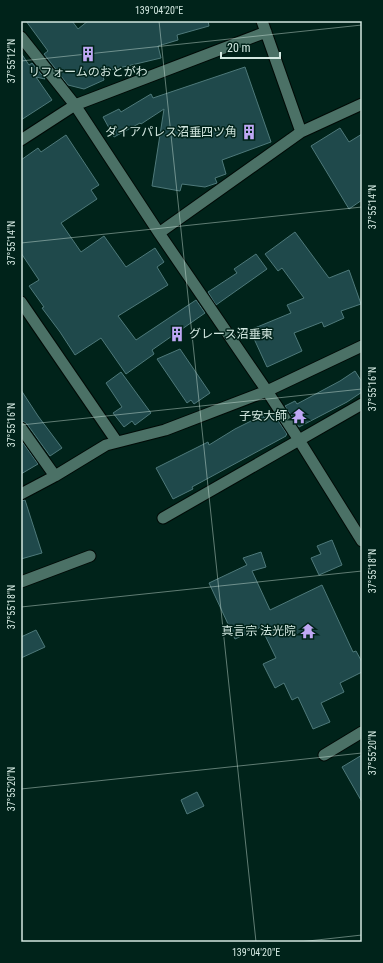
<svg xmlns="http://www.w3.org/2000/svg" width="383" height="963" font-family="'Roboto Condensed','Noto Sans JP',sans-serif">
	<rect width="100%" height="100%" fill="#00231a"/>
	<!-- building -->
	<path fill="#1f494b" stroke="#4e797a" d="M26,21h46l6,8 10,-8h120l1,5 -32,9 1,5 -20,6 3,12 -59,14 2,8 -20,9 -16,-4 -24,-31 4,-3z
		M21,53l8,12 3,-2 13,16 -9,-2 16,23 -31,20z
		M245,67l26,75 -49,18 4,14 -11,4 2,5 -12,4 -23,-3 -2,7 -28,-5 12,-77 -23,15 -1,-1 -26,14 -11,-20 16,-8 2,3 30,-18 2,4z
		M340,128l9,14 13,-8v66l-13,9 -38,-63z
		M66,135l33,50 -8,5 6,9 -36,24 20,29 23,-16 22,31 29,-19 9,14 -7,5 11,18 -50,31 18,24 60,-40 9,13 -53,37 2,4 -28,20 -25,-36 -26,17 -15,-23 -18,-24 2,-1 -15,-21 10,-6 -18,-27v-93l17,-12 3,4z
		M295,232l34,46 20,-8 12,34 -20,7 3,7 -20,9 -2,-5 -28,11 8,18 -35,16 -17,-37 41,-17 -4,-8 17,-7 -22,-30 -4,3 -13,-17z
		M256,254l11,15 -51,36 -8,-13 29,-19 -3,-4z
		M180,349l30,44 -16,11 -3,-4 -4,3 -30,-44z
		M355,371l7,11v10l-15,10 -48,25 -14,-21 10,-5 2,3 43,-23z
		M121,372l30,41 -16,12 -3,-4 -8,6 -11,-14 9,-6 -16,-24z
		M21,390l17,26 24,32 -12,8 -23,-32 -3,-2 -3,-1z
		M273,413l14,21 -1,1v1l-94,51 1,2 -20,10 -17,-31 52,-26 1,3 26,-16 28,-14 1,3z
		M21,440l17,24 -17,10z
		M25,500l17,53 -21,6v-58z
		M332,540l10,25 -23,10 -8,-17 10,-4 -4,-8z
		M261,552l5,15 -14,4 18,39 52,-25 31,67 3,-1 6,11v10l-22,11 4,9 -23,11 9,19 -17,7 -15,-32 -6,3 -8,-17 -9,5 -12,-24 13,-6 -15,-31 -26,12 -26,-56 38,-18 -4,-7z
		M36,630l9,17 -24,11v-21z
		M362,755v47l-20,-35z
		M197,792l7,14 -17,8 -6,-14z"/>
	<g fill="none" stroke-linecap="round" stroke-linejoin="round">
		<!-- minor casing -->
		<g stroke="#000a06" stroke-width="13">
			<path id="minor" d="M21,37l54,68 84,128 108,158 32,49 63,101
				M301,132l61,-28
				M21,140l54,-35 191,-73
				M159,233l142,-101 -39,-111
				M21,302l96,140
				M21,428l34,48
				M21,494l34,-18 51,-31 59,-15 102,-39 95,-45
				M163,518l199,-114
				M21,582l69,-26
				M324,755l38,-23"/>
		</g>
		<!-- minor -->
		<use href="#minor" stroke="#4b7166" stroke-width="11"/>
	</g>
	<!-- ticks -->
	<path fill="none" stroke="#d3e8e1" stroke-width="1" stroke-opacity="0.45" d="M159,21l97,921M21,61l341,-36M21,243l341,-36M21,425l341,-36M21,607l341,-36M21,789l341,-36M299,942l63,-7"/>
	<!-- icons -->
	<defs>
		<g id="building-bare" transform="scale(1.2)"><path d="M-4-6H4V6H1V3H-1V6H-4ZM-2.5-4.3h1.7v1.8h-1.7ZM.8-4.3h1.7v1.8H.8ZM-2.5-1h1.7V.8h-1.7ZM.8-1h1.7V.8H.8Z" fill="#bfa8f4" stroke="#00231a" stroke-width="2.5" paint-order="stroke"/></g>
		<g id="temple-bare" transform="scale(1.2)"><path d="M0-6L5-2H3V0L6.5 2.5H4V6H1.5V3h-3V6H-4V2.5H-6.5L-3 0V-2H-5Z" fill="#bfa8f4" stroke="#00231a" stroke-width="2.5" paint-order="stroke"/></g>
	</defs>
	<g fill-rule="evenodd">
		<use href="#building-bare" x="88" y="54"/>
		<use href="#building-bare" x="249" y="132"/>
		<use href="#building-bare" x="177" y="334"/>
		<use href="#temple-bare" x="299" y="416"/>
		<use href="#temple-bare" x="308" y="631"/>
	</g>
	<g text-anchor="middle" stroke-width="3" stroke-linejoin="round" paint-order="stroke">
		<!-- poi labels -->
		<g font-size="12" fill="#d3e8e1" stroke="#00231a" text-anchor="end">
			<text x="88" y="76" text-anchor="middle">リフォームのおとがわ</text>
			<text x="237" y="136">ダイアパレス沼垂四ツ角</text>
			<text x="189" y="338" text-anchor="start">グレース沼垂東</text>
			<text x="287" y="420">子安大師</text>
			<text x="296" y="635">真言宗 法光院</text>
		</g>
	</g>
	<!-- border -->
	<rect width="383" height="963" fill="none" stroke="#00231a" stroke-width="44"/>
	<!-- scale -->
	<path d="M221 52v6h59v-6" fill="none" stroke="#d3e8e1" stroke-width="2"/>
	<text x="227" y="52" font-size="12" fill="#d3e8e1" stroke="#00231a" stroke-width="3" paint-order="stroke">20 m</text>
	<rect x="22" y="22" width="339" height="919" fill="none" stroke="#d3e8e1" stroke-width="1.5"/>
	<g font-size="10" text-anchor="middle" fill="#d3e8e1">
		<text x="159" y="14">139°04'20"E</text>
		<text transform="translate(11 61) rotate(-90)" y="4">37°55'12"N</text>
		<text transform="translate(372 207) rotate(-90)" y="4">37°55'14"N</text>
		<text transform="translate(11 243) rotate(-90)" y="4">37°55'14"N</text>
		<text transform="translate(372 389) rotate(-90)" y="4">37°55'16"N</text>
		<text transform="translate(11 425) rotate(-90)" y="4">37°55'16"N</text>
		<text transform="translate(372 571) rotate(-90)" y="4">37°55'18"N</text>
		<text transform="translate(11 607) rotate(-90)" y="4">37°55'18"N</text>
		<text transform="translate(372 753) rotate(-90)" y="4">37°55'20"N</text>
		<text transform="translate(11 789) rotate(-90)" y="4">37°55'20"N</text>
		<text x="256" y="956">139°04'20"E</text>
	</g>
</svg>
